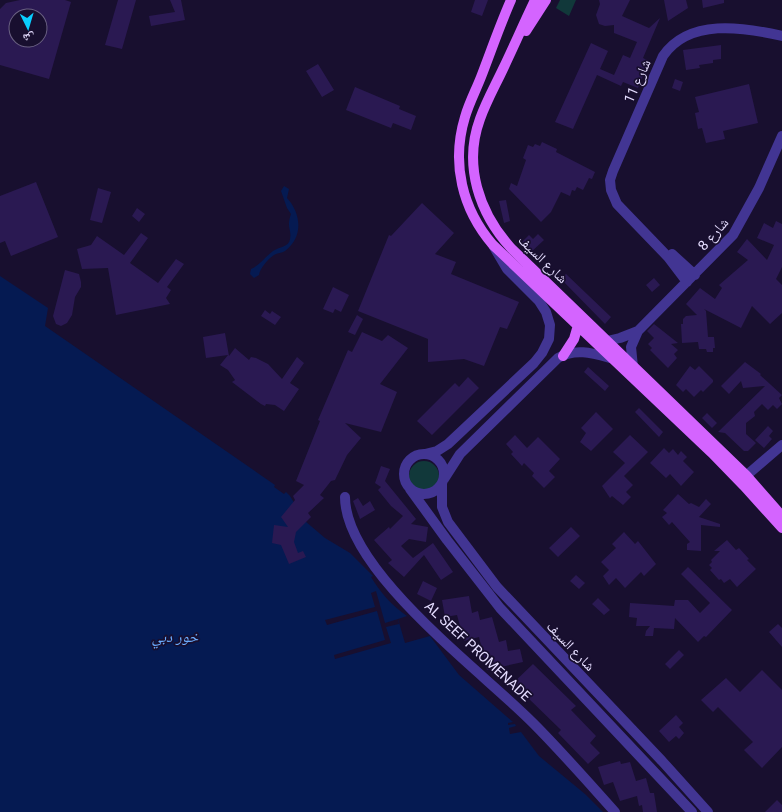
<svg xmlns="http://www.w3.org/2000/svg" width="782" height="812" font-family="Roboto,'Noto Naskh Arabic',sans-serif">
	<rect width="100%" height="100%" fill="#180f2f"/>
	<!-- green -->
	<path fill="#11383a" d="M560,0h16l-7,16 -13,-8z
		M409 476a15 15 0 1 1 30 0a15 15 0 1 1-30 0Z"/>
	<!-- water -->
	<path fill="#051a52" d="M284,186l5,3 -2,9c14,15 17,39 -2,53 -3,2 -8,2 -11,4 -6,4 -14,13 -15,20l-5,3 -4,-4 1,-5c9,-4 14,-12 22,-18 6,-4 16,-4 17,-12 2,-10 -4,-11 1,-25l-4,-6 -6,-17z
		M0,276l48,32 -3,18 230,159 -1,2 10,7 2,-2 4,4 15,25 20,17 25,15 23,23 -2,1c9,15 21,29 36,39l-9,3 7,24 25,-7 29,39 54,47 -5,1v2l7,-1 1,2 -7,2 1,6 11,-2 18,24 46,38 18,18h-603z"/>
	<!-- pier -->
	<path fill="#180f2f" d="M376,591l9,32 13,-4 1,5 -13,3 5,16 -56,16 -1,-4 51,-15 -8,-29 -50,14 -2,-5 50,-13 -4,-14z"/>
	<!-- building -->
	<path fill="#2a1952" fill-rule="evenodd" d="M20,0h45l6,2 -22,77 -49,-14v-56l6,-6zM16,16h24v24h-24z
		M118,0h18l-14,49 -17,-4z
		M170,0h11l4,20 -34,6 -2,-10 26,-4z
		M475,0h13l-6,16 -11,-4z
		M599,0h31l-8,16 27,12 11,-10 -17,40 6,3 -11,27 -15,-6 -2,4 -24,-11 -24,54 -18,-7 36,-79 17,8 -8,18 14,6 9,-20 7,3 7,-16 -23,-9v-8l-9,1 -6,-2 -3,-9 4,-11z
		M664,0h22l2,8 -20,13z
		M702,0h22v3l-21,5z
		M721,45v14l-8,1v3l-14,2 1,3 -14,2 -3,-20z
		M318,64l16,26 -12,7 -16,-26z
		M675,79l8,3 -3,9 -8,-3z
		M749,84l9,39 -35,8 2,8 -19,4 -4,-15 -4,1 -3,-16 4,-1 -4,-15z
		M355,87l45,19 -1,3 17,7 -5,14 -18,-7 -2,5 -45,-18z
		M542,142l15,7 -1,3 39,20 -3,7 -3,-1 -6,12 -6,-3 -2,4 -3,-1 -2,6 -9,-4 -10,20 -10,10 -32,-33 2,-6 6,3 9,-26 -3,-2 5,-13 5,2 2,-3 5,2z
		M36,182l22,55 -47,19 -6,-15 -5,2v-47z
		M98,188l13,4 -9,31 -12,-3z
		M506,200l4,21 -6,2 -5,-22z
		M422,203l32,30 -19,21 21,8 -5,12 68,28 -12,27 -7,-2 -16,39 -20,-7 -36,3v-23l-70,-28 31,-76 2,1z
		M137,208l8,6 -6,8 -7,-6z
		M776,221l6,3v43l-6,12 6,6v28l-12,11 -18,-18 -11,22 -37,-19 2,2 2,26h6l1,11h-2v4h-6l-1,-3h-7l-1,-7 -16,1 -1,-19h2v-5l3,-3 11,-1 -11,-11 14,-16 15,11 7,-11 -3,-3 29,-25 -11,-8 10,-13 20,21 7,-15 -17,-7 7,-15 9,5z
		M141,233l7,5 -18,25 28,20 18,-24 8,5 -17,23 4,3 -5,8 4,6 -54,11 -8,-47 -26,1 -5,-20 14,-4 6,-9 27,19z
		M538,234l6,6 -14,13 -9,-10 8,-8 4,4z
		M65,270l14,4 2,8v5l-6,10 -3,18 -5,8 -6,3 -5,-2 -3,-8z
		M566,274l45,43 -6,7 -44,-45z
		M654,278l6,7 -8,7 -6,-7z
		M333,287l16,8 -8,17 -6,-3 -2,4 -10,-4z
		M265,310l5,4 2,-3 9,6 -6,8 -14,-9z
		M357,315l6,4 -8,16 -7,-3z
		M654,324l24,19 -7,1 7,6 -4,4 3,4 -9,10 -18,-18 2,-2 -4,-4 6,-6 -7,-7z
		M362,332l20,9 6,-6 20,13 -28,36 17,8 -16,40 -36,-9 16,15 -14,17 -12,25 -4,1 -11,14 4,3 -16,15 3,4 -15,15 -2,10 4,11 5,-2 3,6 -17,7 -8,-19 -9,-2 2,-18 14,2 -7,-10 14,-17 -2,-4 11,-11 -8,-4 24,-60 -2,-1 30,-70 4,2z
		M225,333l4,23 6,-8 14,12 2,-3 5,1 12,6 14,15 15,-22 7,6 -14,20 9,6 -15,22 -9,-6 -9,-1 -1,2 -4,-2 -29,-22 3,-2 -7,-10 -8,-5 8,-10 -22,3 -3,-21z
		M745,362l16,12 -1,1 22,20 -3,3 3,6 -5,5 -4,-4 -5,5 -6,-6 -8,8 1,4 -9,7v11l10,9 -8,8h-4l-19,-18 -7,-1 47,-46 -22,2 -2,-7 -12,13 -8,-8z
		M690,366l5,4 4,-4 14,14v2l-10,10 -2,-2 -7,7 -8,-8 -3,3 -7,-7z
		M588,367l21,19 -4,5 -21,-19z
		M468,377l11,11 -47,47 -15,-14 38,-38 4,4z
		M639,408l24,24 -4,5 -24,-25z
		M596,412l17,17 -22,22 -11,-9 6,-9 -5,-5z
		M707,413l10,10 -5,5 -10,-10z
		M768,426l5,5 -4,5 3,3 -8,9 -9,-8z
		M515,435l12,13 11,-11 22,22 -11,12 6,6 -11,11 -12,-12 2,-3 -10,-10 -2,3 -11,-12 2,-2 -7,-8z
		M630,435l18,17 -24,24 9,9 -7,7 5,5 -8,8 -11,-9 -2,2 -8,-12 23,-23 -12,-11z
		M664,448l5,5 4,-4 5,6 3,-4 6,6 -4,4 11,11 -13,14 -11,-12 -4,4 -16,-15z
		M381,466l9,3 -5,12 31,38 -5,5 17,3 -2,15 -17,-3 -8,7 12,12 20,-15 20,29 -12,8 -17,-25 -20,22 -16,-14 4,-3 -18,-20 15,-13 1,2 13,-13 -12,-10 -13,-16 3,-3 -6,-4z
		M678,494l11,10 2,-1 8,4 7,-8 5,5 -12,13 21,7v3l-19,-2v26l-14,-1v-6l3,-2 -18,-20 -3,3 -7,-8 5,-4 -4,-3 2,-2z
		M358,498l5,8 7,-5 5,9 -15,9 -7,-18z
		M571,527l9,9 -22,21 -9,-9z
		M624,532l11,12 3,-3 18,23 -12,12 -3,-4 -16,16 -9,-10 -7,7 -6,-9 6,-6 -8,-8 15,-14 -4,-4z
		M727,540l9,10 3,-2 10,11 -2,1 9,9 -19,18 -7,-8 -6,4 -3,-4 -2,1 -9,-10 2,-2 -3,-3 3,-3 -1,-2 9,-9h-6z
		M688,567l44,43 -26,27 -2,-1 -6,6 -23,-24 -1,11 -20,-1 -1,8h-8l1,-5 4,-5h-14l1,-8 -8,-1 1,-14 44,3 1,-6h13l12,13 10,-10 -29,-29z
		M576,575l9,8 -6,6 -9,-8z
		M423,581l14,7 -6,13 -14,-7z
		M469,596l3,17 6,-2 2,9 12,-3 7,25 7,-2 2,11 12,-2 3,13 -36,8 -8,-33 -15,4 -7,-26 -12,2 -3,-17z
		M598,598l12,12 -6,5 -12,-11z
		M778,624l4,4v19l-13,-15z
		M679,650l5,5 -14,14 -5,-5z
		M533,664l43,42 -5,4 25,26 -6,7 10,10 -12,11 -30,-31 3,-3 -36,-35 -2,2 -12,-12z
		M762,670l20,20v57l-20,21 -18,-18 9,-8 -35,-35 -5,5 -12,-12 25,-22 14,14z
		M676,715l7,8 -4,4 5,6 -5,6 -3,-3 -7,6 -10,-11z
		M620,761l1,3 9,-2 6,19 10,-3 4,15h4l3,19h-14l-1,-7 -3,1 -2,-10 -17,5 -7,-19 -9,3 -6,-18z
		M777,800l5,5v7h-17z"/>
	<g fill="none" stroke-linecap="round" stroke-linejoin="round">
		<!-- minor -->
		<path stroke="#423593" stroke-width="10" d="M672,254l23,21
			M687,282l-19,-25 -51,-53 -6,-14 -1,-10 3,-9 50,-115c26,-38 80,-29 119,-20
			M607,341l13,-3 18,-7
			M633,367l-2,-20 7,-16 95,-96 26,-47 23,-52
			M404 474a20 20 0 1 1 40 0a20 20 0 1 1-40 0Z
			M425,454l12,-3 11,-7 86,-81 8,-10 7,-14 1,-14 -4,-13 -7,-11 -32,-32 -13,-22
			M444,479l16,-25 98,-96c17,-10 34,-5 52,0
			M740,481l42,-36
			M442,483v24l6,15 49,65 165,174 46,51
			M410,489l37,51 53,68 192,204
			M345,497c0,74 138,175 188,226 28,28 55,59 82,89"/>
		<!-- major -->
		<path stroke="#d464ff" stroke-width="10" d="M511,0c-11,25 -20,51 -30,77 -5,13 -12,26 -16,40 -14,46 -3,92 28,128l219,208 32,33 38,42
			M535,0c-11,23 -21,46 -32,69 -8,17 -17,33 -23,50 -17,46 -1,94 31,129l235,227 36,41
			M526,31l20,-31
			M563,356l11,-17 5,-17"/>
	</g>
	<g text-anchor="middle" stroke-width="3.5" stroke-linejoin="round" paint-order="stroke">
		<!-- street labels -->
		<g font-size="14" fill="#e5ddff" stroke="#180f2f">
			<text transform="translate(637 81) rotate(-66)" y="5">شارع 11</text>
			<text transform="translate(713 234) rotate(-49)" y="5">شارع 8</text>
			<text transform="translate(543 259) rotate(44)" y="5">شارع السيف</text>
			<text transform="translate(571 646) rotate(46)" y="5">شارع السيف</text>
			<text transform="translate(478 651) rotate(43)" y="5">AL SEEF PROMENADE</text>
		</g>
		<!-- water labels -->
		<g font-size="15" font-style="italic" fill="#6bacff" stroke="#180f2f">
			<text x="175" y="642">خور دبي</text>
		</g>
	</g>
	<!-- north arrow -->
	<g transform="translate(28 28) rotate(175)"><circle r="19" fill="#180f2f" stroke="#6a6182"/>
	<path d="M0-3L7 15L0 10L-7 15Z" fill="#09ceff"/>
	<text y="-6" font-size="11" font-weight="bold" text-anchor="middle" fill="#e5ddff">ش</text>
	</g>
</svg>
